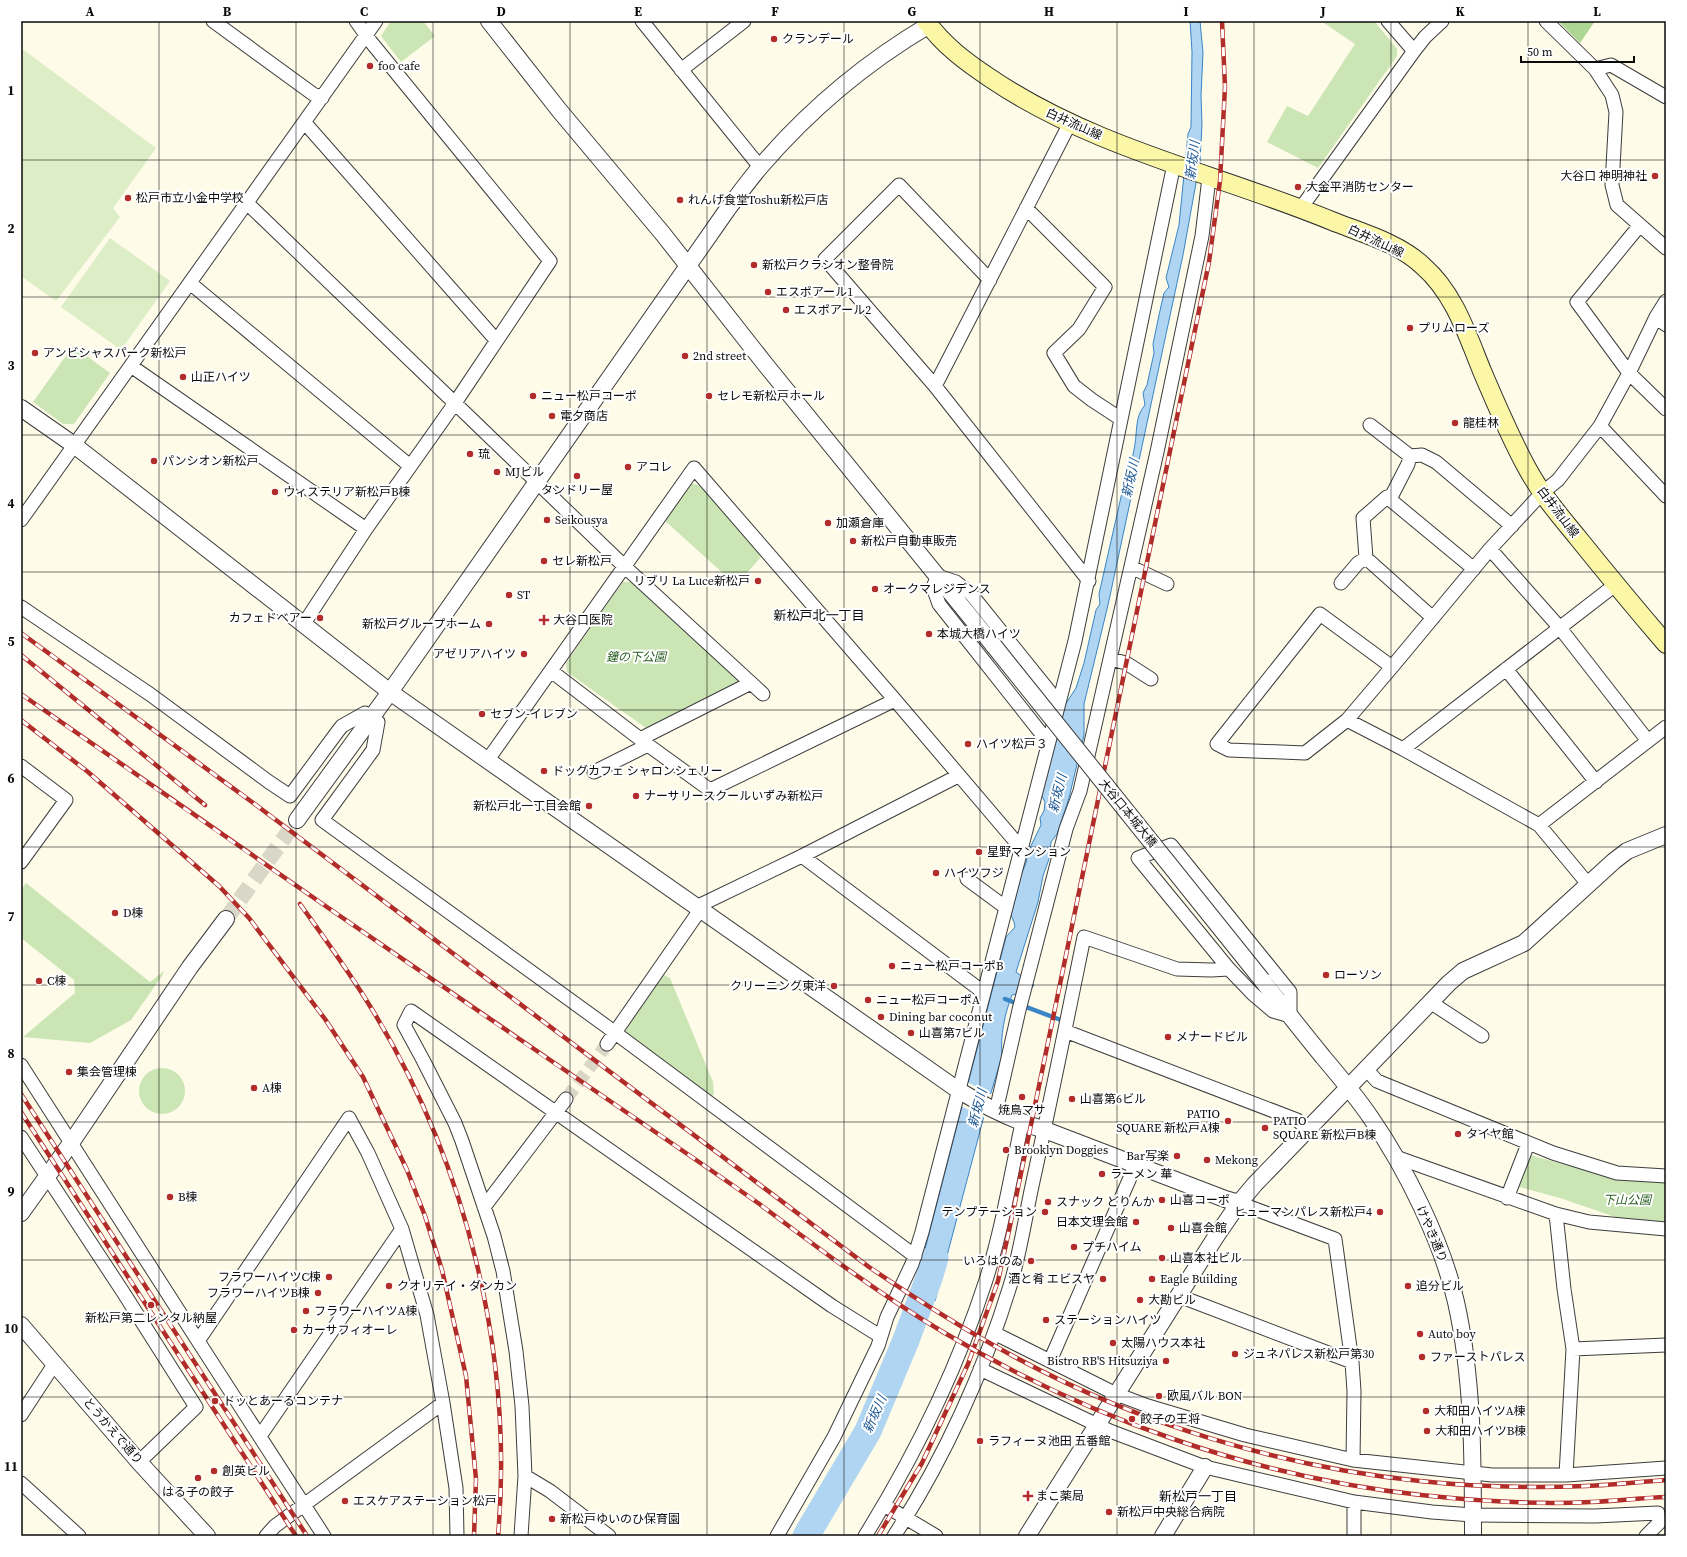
<svg xmlns="http://www.w3.org/2000/svg" width="1687" height="1557" font-family="'Source Serif 4','Noto Sans JP',serif">
	<rect width="100%" height="100%" fill="#fefbe8"/>
	<!-- green -->
	<path fill="#cbe5b4" d="M391,21h32l12,15 -34,26 -20,-26z
		M1321,21h53l23,28v7l-79,112 -51,-26 20,-36 21,10 47,-72z
		M73,346l37,27 -36,51h-11l-30,-22z
		M691,484h4l7,3 60,69 -26,29 -73,-66 22,-31z
		M623,582h8l111,99 -96,47 -79,-56 -1,-9z
		M26,883l124,99 14,-11 -2,5 -31,44 -41,23 -67,-6 52,-44 -1,-13 -53,-42v-48z
		M662,974l8,4 43,104 1,11 -2,4 -85,-62 -1,-5 2,-8z
		M139 1091a23 23 0 1 1 46 0a23 23 0 1 1-46 0Z
		M1530,1155c45,13 89,25 136,28v39l-42,-2 -64,-22 -44,-12z"/>
	<!-- forest -->
	<path fill="#add594" d="M1558,21h37l-15,22z"/>
	<!-- pitch -->
	<path fill="#ddedc6" d="M21,48l135,100 -43,60 7,9 -64,84 -35,-25z
		M110,238l60,43 -49,69 -60,-43z"/>
	<!-- water -->
	<path fill="#afd5f2" stroke="#3a85c6" d="M1190,21h10l3,32 -2,43 1,28 -2,37 -17,94 -75,350 -24,99v31l-15,63 -12,36 -6,8 -2,17 -6,17 -5,26 -22,70 18,13 -4,5 -18,5c-7,18 -12,40 -10,61l-18,60 -49,185 -20,-13 91,-351 9,-10 -1,-5 -3,-7 10,-40 5,-12 2,-11 13,-27 -1,-7 4,-7 1,-9 -4,-8 22,-86 13,-20 8,-25 12,-53 4,-6 -1,-10 27,-119c6,-11 9,-28 10,-40 1,-11 1,-21 9,-30l-2,-12 4,-8 7,-32 -1,-9 6,-29 5,-22 5,-6 -3,-9 13,-53 9,-91 3,-7 1,-75z"/>
	<!-- pier -->
	<path fill="#fefbe8" d="M967,1082l25,13 -7,23 -24,-12z"/>
	<g fill="none" stroke-linecap="round" stroke-linejoin="round">
		<!-- stream -->
		<path stroke="#3a85c6" stroke-width="4.5" d="M1005,999l56,21"/>
		<!-- river -->
		<path stroke="#afd5f2" stroke-width="27" d="M806,1536l62,-105 38,-91 23,-62 6,-20"/>
		<!-- minor-tunnel -->
		<path stroke="#d9d7c7" stroke-width="13" stroke-dasharray="13 6" stroke-linecap="butt" d="M566,1099l41,-55"/>
		<!-- tertiary-tunnel -->
		<path stroke="#d9d7c7" stroke-width="16" stroke-dasharray="16 8" stroke-linecap="butt" d="M226,919l71,-99"/>
		<!-- minor casing -->
		<g stroke="#3d3d3d" stroke-width="15">
			<path id="minor" d="M213,21l100,73 9,4
				M642,21l118,146
				M1388,21l26,30
				M1546,21l49,48 17,26 4,17 -4,73 5,20 49,43
				M1595,69l16,-4 55,32
				M681,70l63,-49
				M305,123l191,217
				M247,203l377,363 139,128
				M1026,208l79,79 -26,42 -25,24 20,33 18,14 29,19
				M1301,208l113,-157 11,-14 17,-16
				M1640,225l-63,77 52,71 37,36
				M990,280l-91,-95 -74,74 110,127 154,195
				M190,283l220,183
				M1656,317l10,8
				M131,366l235,163
				M935,386l135,-263
				M1370,425l40,31
				M1600,426l66,70
				M1390,499l18,-35 2,-8 12,-1 14,7 76,64
				M21,520l355,-499
				M1490,549l70,79 88,113
				M1131,567l36,17
				M1341,583l17,-20 8,-5
				M21,607l130,88 118,87 21,14 48,-65 4,-5 23,-13 13,9 -5,28 -51,70 284,206 309,230
				M1433,618l-67,-60 -3,-40 24,-21 87,72
				M303,625l63,-96 89,-126 95,-142 -179,-219 -15,-21
				M1110,659l16,4 25,16
				M1392,667l-45,53 56,29 212,-164
				M1506,669l90,113
				M551,671l97,74 62,45 185,-90
				M1347,720l-42,33 -76,-3 -12,-6 103,-130 72,53 98,-118 52,-56 16,-13 42,-54 29,-53 27,-56 10,-16
				M640,739l111,-56
				M1048,742l-109,-138 -6,-17 5,-11 18,6 15,12 87,108
				M1403,749l136,76 127,-98
				M487,761l207,-293 201,232 126,148
				M21,766l45,34 -45,62
				M594,772l54,-27
				M1539,825l49,59
				M1171,845l119,147v24l-17,-5 -20,-17 -24,-25 -91,-111z
				M802,856l181,136
				M967,879l38,28
				M696,907l106,-51 156,-80
				M1430,1002l52,34
				M1065,1031l232,89 10,9
				M607,1044l93,-134
				M21,1065l177,276
				M1366,1069l11,12 176,72 64,20 49,3
				M996,1111l23,-101 47,-181 14,-38 77,-339 45,-216 7,-58
				M21,1137l102,155 73,115 -57,55
				M1396,1157l160,57 33,8 77,7
				M1507,1198l21,-54
				M1239,1203l96,36 17,123
				M484,1207l82,-108
				M1556,1214l8,75 9,60 -7,126
				M1179,1296l173,66 2,29 -1,69
				M994,1333l122,61 32,12 97,29 108,25 139,15h74l100,-7
				M1573,1349l93,-4
				M1050,1361l86,-197
				M980,1369l130,62 95,36 149,35 78,10 41,3 122,1 63,-3 1,10 -13,13
				M21,1415l34,-52
				M260,1436l142,-207
				M525,1476l25,15 59,45
				M21,1483l58,53
				M884,1505l52,31
				M266,1536l9,-10 168,-123
				M324,1536l-126,-195 151,-223 19,35 34,76 25,86 16,88 13,85 1,48
				M521,1536l4,-60 -3,-70 -6,-55 -13,-80 -9,-35 -32,-95 -7,-18 -32,-63 -19,-35 7,-14 421,295 48,30
				M777,1536l57,-99 44,-91 9,-29 25,-53 10,-32 153,-591 99,-477
				M865,1536c50,-81 92,-166 121,-256 16,-50 25,-106 36,-157
				M894,1536c49,-75 90,-165 116,-250 10,-32 15,-67 22,-100 18,-82 35,-166 52,-249l93,32 34,1 18,-1
				M1354,1536v-34"/>
		</g>
		<!-- tertiary casing -->
		<g stroke="#3d3d3d" stroke-width="18">
			<path id="tertiary" d="M489,21l70,89 104,124 102,130 229,282
				M21,408l53,37 316,247 568,398c28,17 56,31 87,40l180,69 14,4
				M297,820l93,-128 337,-482c11,-15 22,-30 34,-44 48,-56 104,-103 168,-141
				M1262,980c20,26 40,51 61,77 17,20 33,39 48,61 35,51 71,123 85,184 17,76 17,156 17,234
				M21,1213l50,-70 119,-176 36,-48
				M21,1325l118,137 68,74
				M1027,1536l188,-298 24,-35 16,-19 194,-201 14,-12 61,-28 90,-82 13,-10 39,-16
				M1163,1536l42,-69"/>
		</g>
		<!-- secondary casing -->
		<g stroke="#2c2c2c" stroke-width="20">
			<path id="secondary" d="M926,21c17,24 40,41 64,57 103,70 228,96 342,143 30,12 67,22 91,45 31,27 44,68 59,105 14,33 28,66 45,97 14,26 33,48 51,70 29,36 58,71 88,106"/>
		</g>
		<!-- minor -->
		<use href="#minor" stroke="#fff" stroke-width="13"/>
		<!-- tertiary -->
		<use href="#tertiary" stroke="#fff" stroke-width="16"/>
		<!-- secondary -->
		<use href="#secondary" stroke="#fbf7a6" stroke-width="18"/>
		<!-- rail casing -->
		<g stroke="#b22c2a" stroke-width="4.5">
			<path id="rail" d="M21,633l235,172 613,462c47,32 94,62 144,89 123,67 268,111 407,125 55,6 111,7 166,5 26,-1 53,-4 80,-6
				M21,655l184,150
				M21,694c201,141 402,280 605,418 44,30 88,60 132,91 60,45 121,91 185,129 145,86 310,145 478,163 56,6 114,10 170,7 25,-1 50,-4 75,-5
				M21,720l67,52 131,114 30,32 76,101 38,58 44,93 18,46 17,54 24,106 10,103 -2,57
				M300,904c25,35 51,70 73,107 94,154 141,345 125,525
				M21,1094l286,442
				M21,1112l275,424
				M878,1536l44,-73 46,-99 30,-83 15,-69 196,-950 11,-81 5,-94 -3,-66"/>
		</g>
		<!-- rail -->
		<use href="#rail" stroke="#fff" stroke-width="3" stroke-dasharray="9" stroke-linecap="butt"/>
		<!-- tertiary-bridge casing -->
		<g stroke="#3d3d3d" stroke-width="18" stroke-linecap="butt">
			<path id="tertiary-bridge" d="M994,646l268,334"/>
		</g>
		<!-- tertiary-bridge -->
		<use href="#tertiary-bridge" stroke="#fff" stroke-width="16"/>
	</g>
	<!-- grid -->
	<path fill="none" stroke="#0a0a0a" stroke-width="1" stroke-opacity="0.55" d="M159,21v1515M296,21v1515M433,21v1515M570,21v1515M707,21v1515M844,21v1515M980,21v1515M1117,21v1515M1254,21v1515M1391,21v1515M1528,21v1515M21,160h1645M21,297h1645M21,435h1645M21,572h1645M21,710h1645M21,847h1645M21,985h1645M21,1122h1645M21,1260h1645M21,1397h1645"/>
	<!-- markers -->
	<g fill="#b22c2a" stroke="#fff" stroke-width="1.5">
		<circle cx="774" cy="39" r="4"/>
		<circle cx="370" cy="66" r="4"/>
		<circle cx="1655" cy="176" r="4"/>
		<circle cx="1298" cy="187" r="4"/>
		<circle cx="128" cy="198" r="4"/>
		<circle cx="680" cy="200" r="4"/>
		<circle cx="754" cy="265" r="4"/>
		<circle cx="768" cy="292" r="4"/>
		<circle cx="786" cy="310" r="4"/>
		<circle cx="1410" cy="328" r="4"/>
		<circle cx="35" cy="353" r="4"/>
		<circle cx="685" cy="356" r="4"/>
		<circle cx="183" cy="377" r="4"/>
		<circle cx="533" cy="396" r="4"/>
		<circle cx="709" cy="396" r="4"/>
		<circle cx="552" cy="416" r="4"/>
		<circle cx="1455" cy="423" r="4"/>
		<circle cx="470" cy="454" r="4"/>
		<circle cx="154" cy="461" r="4"/>
		<circle cx="628" cy="467" r="4"/>
		<circle cx="497" cy="472" r="4"/>
		<circle cx="577" cy="476" r="4"/>
		<circle cx="275" cy="492" r="4"/>
		<circle cx="547" cy="520" r="4"/>
		<circle cx="828" cy="523" r="4"/>
		<circle cx="853" cy="541" r="4"/>
		<circle cx="544" cy="561" r="4"/>
		<circle cx="758" cy="581" r="4"/>
		<circle cx="875" cy="589" r="4"/>
		<circle cx="509" cy="595" r="4"/>
		<circle cx="320" cy="618" r="4"/>
		<path d="M542 614h4v4h4v4h-4v4h-4v-4h-4v-4h4z"/>
		<circle cx="489" cy="624" r="4"/>
		<circle cx="929" cy="634" r="4"/>
		<circle cx="524" cy="654" r="4"/>
		<circle cx="482" cy="714" r="4"/>
		<circle cx="968" cy="744" r="4"/>
		<circle cx="544" cy="771" r="4"/>
		<circle cx="636" cy="796" r="4"/>
		<circle cx="589" cy="806" r="4"/>
		<circle cx="979" cy="852" r="4"/>
		<circle cx="936" cy="873" r="4"/>
		<circle cx="115" cy="913" r="4"/>
		<circle cx="892" cy="966" r="4"/>
		<circle cx="1326" cy="975" r="4"/>
		<circle cx="39" cy="981" r="4"/>
		<circle cx="834" cy="986" r="4"/>
		<circle cx="868" cy="1000" r="4"/>
		<circle cx="881" cy="1017" r="4"/>
		<circle cx="911" cy="1033" r="4"/>
		<circle cx="1168" cy="1037" r="4"/>
		<circle cx="69" cy="1072" r="4"/>
		<circle cx="254" cy="1088" r="4"/>
		<circle cx="1022" cy="1097" r="4"/>
		<circle cx="1072" cy="1099" r="4"/>
		<circle cx="1228" cy="1121" r="4"/>
		<circle cx="1265" cy="1128" r="4"/>
		<circle cx="1458" cy="1134" r="4"/>
		<circle cx="1006" cy="1150" r="4"/>
		<circle cx="1177" cy="1156" r="4"/>
		<circle cx="1207" cy="1160" r="4"/>
		<circle cx="1102" cy="1174" r="4"/>
		<circle cx="170" cy="1197" r="4"/>
		<circle cx="1162" cy="1200" r="4"/>
		<circle cx="1048" cy="1202" r="4"/>
		<circle cx="1045" cy="1212" r="4"/>
		<circle cx="1380" cy="1212" r="4"/>
		<circle cx="1136" cy="1222" r="4"/>
		<circle cx="1171" cy="1228" r="4"/>
		<circle cx="1074" cy="1247" r="4"/>
		<circle cx="1162" cy="1258" r="4"/>
		<circle cx="1031" cy="1261" r="4"/>
		<circle cx="329" cy="1277" r="4"/>
		<circle cx="1103" cy="1279" r="4"/>
		<circle cx="1152" cy="1279" r="4"/>
		<circle cx="389" cy="1286" r="4"/>
		<circle cx="1408" cy="1286" r="4"/>
		<circle cx="318" cy="1293" r="4"/>
		<circle cx="1140" cy="1300" r="4"/>
		<circle cx="151" cy="1305" r="4"/>
		<circle cx="306" cy="1311" r="4"/>
		<circle cx="1046" cy="1320" r="4"/>
		<circle cx="294" cy="1330" r="4"/>
		<circle cx="1420" cy="1334" r="4"/>
		<circle cx="1113" cy="1343" r="4"/>
		<circle cx="1235" cy="1354" r="4"/>
		<circle cx="1422" cy="1357" r="4"/>
		<circle cx="1166" cy="1361" r="4"/>
		<circle cx="1159" cy="1396" r="4"/>
		<circle cx="215" cy="1401" r="4"/>
		<circle cx="1426" cy="1411" r="4"/>
		<circle cx="1132" cy="1419" r="4"/>
		<circle cx="1427" cy="1431" r="4"/>
		<circle cx="980" cy="1441" r="4"/>
		<circle cx="214" cy="1471" r="4"/>
		<circle cx="198" cy="1478" r="4"/>
		<path d="M1026 1490h4v4h4v4h-4v4h-4v-4h-4v-4h4z"/>
		<circle cx="345" cy="1501" r="4"/>
		<circle cx="1109" cy="1512" r="4"/>
		<circle cx="552" cy="1519" r="4"/>
	</g>
	<g text-anchor="middle" stroke-width="4" stroke-linejoin="round" paint-order="stroke">
		<!-- poi labels -->
		<g font-size="12" fill="#0a0a0a" stroke="#fff" text-anchor="start">
			<text x="782" y="43">クランデール</text>
			<text x="378" y="70">foo cafe</text>
			<text x="1647" y="180" text-anchor="end">大谷口 神明神社</text>
			<text x="1306" y="191">大金平消防センター</text>
			<text x="136" y="202">松戸市立小金中学校</text>
			<text x="688" y="204">れんげ食堂Toshu新松戸店</text>
			<text x="762" y="269">新松戸クラシオン整骨院</text>
			<text x="776" y="296">エスポアール1</text>
			<text x="794" y="314">エスポアール2</text>
			<text x="1418" y="332">プリムローズ</text>
			<text x="43" y="357">アンビシャスパーク新松戸</text>
			<text x="693" y="360">2nd street</text>
			<text x="191" y="381">山正ハイツ</text>
			<text x="541" y="400">ニュー松戸コーポ</text>
			<text x="717" y="400">セレモ新松戸ホール</text>
			<text x="560" y="420">電夕商店</text>
			<text x="1463" y="427">龍桂林</text>
			<text x="478" y="458">琉</text>
			<text x="162" y="465">パンシオン新松戸</text>
			<text x="636" y="471">アコレ</text>
			<text x="505" y="476">MJビル</text>
			<text x="577" y="494" text-anchor="middle">タンドリー屋</text>
			<text x="283" y="496">ウィステリア新松戸B棟</text>
			<text x="555" y="524">Seikousya</text>
			<text x="836" y="527">加瀬倉庫</text>
			<text x="861" y="545">新松戸自動車販売</text>
			<text x="552" y="565">セレ新松戸</text>
			<text x="750" y="585" text-anchor="end">リブリ La Luce新松戸</text>
			<text x="883" y="593">オークマレジデンス</text>
			<text x="517" y="599">ST</text>
			<text x="312" y="622" text-anchor="end">カフェドベアー</text>
			<text x="553" y="624">大谷口医院</text>
			<text x="481" y="628" text-anchor="end">新松戸グループホーム</text>
			<text x="937" y="638">本城大橋ハイツ</text>
			<text x="516" y="658" text-anchor="end">アゼリアハイツ</text>
			<text x="490" y="718">セブン-イレブン</text>
			<text x="976" y="748">ハイツ松戸３</text>
			<text x="552" y="775">ドッグカフェ シャロンシェリー</text>
			<text x="644" y="800">ナーサリースクールいずみ新松戸</text>
			<text x="581" y="810" text-anchor="end">新松戸北一丁目会館</text>
			<text x="987" y="856">星野マンション</text>
			<text x="944" y="877">ハイツフジ</text>
			<text x="123" y="917">D棟</text>
			<text x="900" y="970">ニュー松戸コーポB</text>
			<text x="1334" y="979">ローソン</text>
			<text x="47" y="985">C棟</text>
			<text x="826" y="990" text-anchor="end">クリーニング東洋</text>
			<text x="876" y="1004">ニュー松戸コーポA</text>
			<text x="889" y="1021">Dining bar coconut</text>
			<text x="919" y="1037">山喜第7ビル</text>
			<text x="1176" y="1041">メナードビル</text>
			<text x="77" y="1076">集会管理棟</text>
			<text x="262" y="1092">A棟</text>
			<text x="1080" y="1103">山喜第6ビル</text>
			<text x="1022" y="1114" text-anchor="middle">焼鳥マサ</text>
			<text x="1220" y="1118" text-anchor="end">PATIO<tspan x="1220" dy="14">SQUARE 新松戸A棟</tspan></text>
			<text x="1273" y="1125">PATIO<tspan x="1273" dy="14">SQUARE 新松戸B棟</tspan></text>
			<text x="1466" y="1138">タイヤ館</text>
			<text x="1014" y="1154">Brooklyn Doggies</text>
			<text x="1169" y="1160" text-anchor="end">Bar写楽</text>
			<text x="1215" y="1164">Mekong</text>
			<text x="1110" y="1178">ラーメン 華</text>
			<text x="178" y="1201">B棟</text>
			<text x="1170" y="1204">山喜コーポ</text>
			<text x="1056" y="1206">スナック どりんか</text>
			<text x="1037" y="1216" text-anchor="end">テンプテーション</text>
			<text x="1372" y="1216" text-anchor="end">ヒューマンパレス新松戸4</text>
			<text x="1128" y="1226" text-anchor="end">日本文理会館</text>
			<text x="1179" y="1232">山喜会館</text>
			<text x="1082" y="1251">プチハイム</text>
			<text x="1170" y="1262">山喜本社ビル</text>
			<text x="1023" y="1265" text-anchor="end">いろはのゐ</text>
			<text x="321" y="1281" text-anchor="end">フラワーハイツC棟</text>
			<text x="1095" y="1283" text-anchor="end">酒と肴 エビスヤ</text>
			<text x="1160" y="1283">Eagle Building</text>
			<text x="397" y="1290">クオリテイ・ダンカン</text>
			<text x="1416" y="1290">追分ビル</text>
			<text x="310" y="1297" text-anchor="end">フラワーハイツB棟</text>
			<text x="1148" y="1304">大勘ビル</text>
			<text x="314" y="1315">フラワーハイツA棟</text>
			<text x="151" y="1322" text-anchor="middle">新松戸第二レンタル納屋</text>
			<text x="1054" y="1324">ステーションハイツ</text>
			<text x="302" y="1334">カーサフィオーレ</text>
			<text x="1428" y="1338">Auto boy</text>
			<text x="1121" y="1347">太陽ハウス本社</text>
			<text x="1243" y="1358">ジュネパレス新松戸第30</text>
			<text x="1430" y="1361">ファーストパレス</text>
			<text x="1158" y="1365" text-anchor="end">Bistro RB'S Hitsuziya</text>
			<text x="1167" y="1400">欧風バル BON</text>
			<text x="223" y="1405">ドッとあーるコンテナ</text>
			<text x="1434" y="1415">大和田ハイツA棟</text>
			<text x="1140" y="1423">餃子の王将</text>
			<text x="1435" y="1435">大和田ハイツB棟</text>
			<text x="988" y="1445">ラフィーヌ池田 五番館</text>
			<text x="222" y="1475">創英ビル</text>
			<text x="198" y="1496" text-anchor="middle">はる子の餃子</text>
			<text x="1036" y="1500">まこ薬局</text>
			<text x="353" y="1505">エスケアステーション松戸</text>
			<text x="1117" y="1516">新松戸中央総合病院</text>
			<text x="560" y="1523">新松戸ゆいのひ保育園</text>
		</g>
		<!-- street labels -->
		<g font-size="12" fill="#0a0a0a" stroke="#fff">
			<text transform="translate(1074 124) rotate(24)" y="4">白井流山線</text>
			<text transform="translate(1376 241) rotate(25)" y="4">白井流山線</text>
			<text transform="translate(1558 512) rotate(53)" y="4">白井流山線</text>
			<text transform="translate(1128 813) rotate(51)" y="4">大谷口本城大橋</text>
			<text transform="translate(1432 1234) rotate(67)" y="4">けやき通り</text>
			<text transform="translate(113 1431) rotate(49)" y="4">とうかえで通り</text>
		</g>
		<!-- park labels -->
		<g font-size="12" font-style="italic" fill="#285d1f" stroke="#fff">
			<text x="636" y="661">鐘の下公園</text>
			<text x="1627" y="1204">下山公園</text>
		</g>
		<!-- water labels -->
		<g font-size="13" font-style="italic" fill="#1b5794" stroke="#fff">
			<text transform="translate(1192 160) rotate(-83)" y="5">新坂川</text>
			<text transform="translate(1130 478) rotate(-78)" y="5">新坂川</text>
			<text transform="translate(1057 793) rotate(-76)" y="5">新坂川</text>
			<text transform="translate(977 1108) rotate(-75)" y="5">新坂川</text>
			<text transform="translate(874 1414) rotate(-66)" y="5">新坂川</text>
		</g>
		<!-- neighbourhood labels -->
		<g font-size="13" fill="#0a0a0a" stroke="#fff">
			<text x="819" y="620">新松戸北一丁目</text>
			<text x="1198" y="1501">新松戸一丁目</text>
		</g>
	</g>
	<!-- border -->
	<rect width="1687" height="1557" fill="none" stroke="#ffffff" stroke-width="44"/>
	<!-- scale -->
	<path d="M1521 56v6h113v-6" fill="none" stroke="#0a0a0a" stroke-width="2"/>
	<text x="1527" y="56" font-size="12" fill="#0a0a0a" stroke="#ffffff" stroke-width="3" paint-order="stroke">50 m</text>
	<rect x="22" y="22" width="1643" height="1513" fill="none" stroke="#0a0a0a" stroke-width="1.5"/>
	<g font-size="13" text-anchor="middle" font-weight="bold" fill="#0a0a0a">
		<text x="90" y="16">A</text>
		<text x="227" y="16">B</text>
		<text x="364" y="16">C</text>
		<text x="501" y="16">D</text>
		<text x="638" y="16">E</text>
		<text x="775" y="16">F</text>
		<text x="912" y="16">G</text>
		<text x="1049" y="16">H</text>
		<text x="1186" y="16">I</text>
		<text x="1323" y="16">J</text>
		<text x="1460" y="16">K</text>
		<text x="1597" y="16">L</text>
		<text x="11" y="95">1</text>
		<text x="11" y="233">2</text>
		<text x="11" y="370">3</text>
		<text x="11" y="508">4</text>
		<text x="11" y="646">5</text>
		<text x="11" y="783">6</text>
		<text x="11" y="921">7</text>
		<text x="11" y="1058">8</text>
		<text x="11" y="1196">9</text>
		<text x="11" y="1333">10</text>
		<text x="11" y="1471">11</text>
	</g>
</svg>
